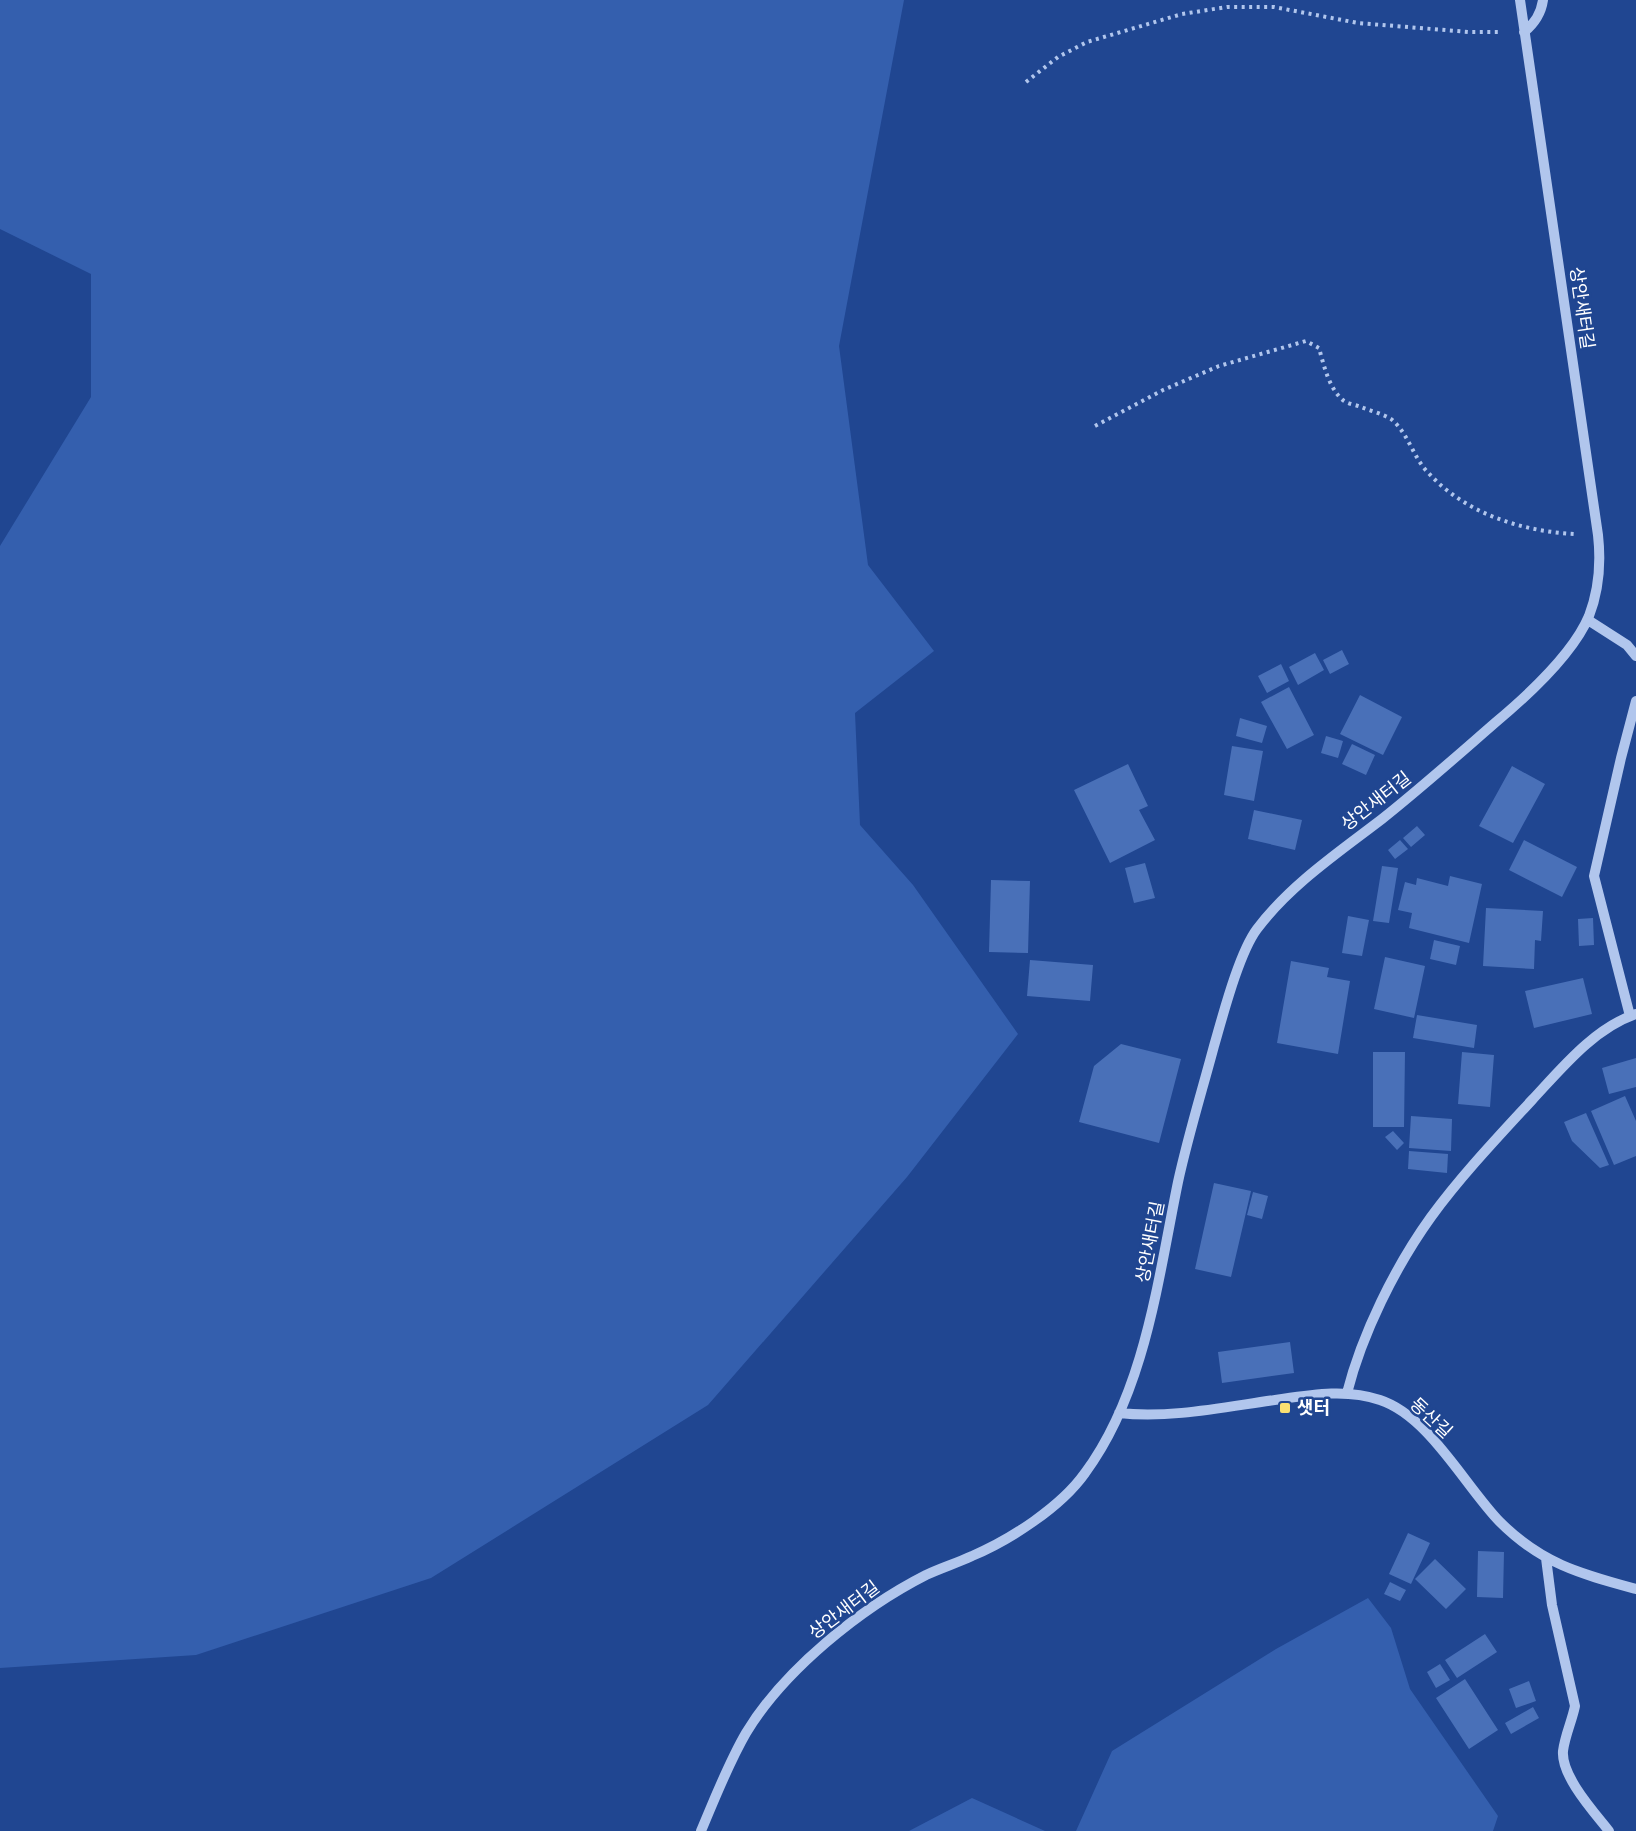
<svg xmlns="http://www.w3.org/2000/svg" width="1636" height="1831" font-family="'Source Sans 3','Noto Sans KR',sans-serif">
	<rect width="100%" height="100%" fill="#204691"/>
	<!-- green -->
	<path fill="#345fae" d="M0,0h904l-65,346 29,219 66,86 -79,62 5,112 53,60 105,149 -111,143 -199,228 -277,173 -235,77 -196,13v-1122l91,-149v-123l-91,-45z
		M1368,1598l23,30 19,61 88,127 -5,15h-417l36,-80 164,-102z
		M972,1798l73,33h-136z"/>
	<!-- building -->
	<path fill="#4970b8" d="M1342,650l7,14 -19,10 -7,-14z
		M1315,653l9,17 -26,15 -9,-18z
		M1281,664l8,17 -22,12 -9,-17z
		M1289,687l25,48 -27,14 -26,-47z
		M1360,695l42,22 -19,38 -43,-21z
		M1240,718l27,8 -5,17 -26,-7z
		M1326,736l17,5 -5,17 -17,-5z
		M1352,744l23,11 -9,20 -24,-11z
		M1232,746l31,5 -9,50 -30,-6z
		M1128,764l20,42 -9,4 16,30 -45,23 -36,-73z
		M1512,766l33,18 -32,59 -34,-17z
		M1254,810l48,10 -7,30 -47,-11z
		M1417,826l8,9 -14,12 -8,-9z
		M1400,840l8,9 -13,10 -7,-9z
		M1524,840l53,27 -15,30 -53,-27z
		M1145,863l10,35 -21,5 -9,-35z
		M1382,866l16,2 -9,55 -16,-2z
		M1450,876l32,8 -13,59 -60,-15 3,-15 -14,-3 7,-28 11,3 1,-7 31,8z
		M991,880l39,1 -2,72 -39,-1z
		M1486,908l57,3 -2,30 -6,-1 -1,29 -51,-3z
		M1348,916l21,4 -7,36 -20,-3z
		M1593,918l1,27 -15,1 -1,-27z
		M1434,940l26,6 -4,19 -26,-6z
		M1385,957l40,9 -11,52 -40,-9z
		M1030,960l63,5 -3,36 -63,-5z
		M1291,961l38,7 -2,9 23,4 -12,73 -61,-11z
		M1583,978l9,36 -58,14 -9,-37z
		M1417,1015l60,10 -3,23 -61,-10z
		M1121,1044l60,15 -22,84 -80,-21 15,-56z
		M1373,1052h32l-1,75h-31z
		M1462,1052l32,3 -4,52 -32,-3z
		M1636,1058v29l-27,7 -7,-26z
		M1625,1096l11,25v35l-22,9 -23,-54z
		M1586,1113l23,52 -9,3 -28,-27 -8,-19z
		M1411,1116l41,3 -1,32 -42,-3z
		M1393,1131l11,12 -7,7 -12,-13z
		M1409,1151l39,3 -1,19 -39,-4z
		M1214,1183l37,8 -20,86 -36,-8z
		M1253,1192l15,4 -6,23 -15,-4z
		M1290,1342l4,31 -72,10 -4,-31z
		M1408,1533l22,10 -19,41 -22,-10z
		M1478,1551l26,1 -1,46 -26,-1z
		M1435,1559l31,30 -20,20 -31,-30z
		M1390,1582l16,8 -6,11 -16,-7z
		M1485,1634l12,18 -40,26 -12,-18z
		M1440,1664l10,16 -14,8 -9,-16z
		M1465,1679l33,51 -29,19 -33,-51z
		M1529,1681l7,20 -20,7 -7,-19z
		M1533,1707l6,11 -28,16 -6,-11z"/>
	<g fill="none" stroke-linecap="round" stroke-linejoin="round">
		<!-- path -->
		<path stroke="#b1c6ed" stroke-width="4" stroke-dasharray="3 4.5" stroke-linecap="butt" d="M1026,82l32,-25 29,-15 95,-28 45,-7h47l84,16 111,9h32
			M1095,426l68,-36 56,-24 87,-25 13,7c5,18 10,41 25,53 5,3 12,4 17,6 10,4 22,7 30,12 16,13 21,34 33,49 37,44 95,63 150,66"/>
		<!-- minor -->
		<path stroke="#b1c6ed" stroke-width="10" d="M1524,32c11,-9 17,-18 19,-32
			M1588,620l39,25 9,11
			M1630,1016l-36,-140 27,-118 15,-57
			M1347,1393c15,-59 48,-126 84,-176 30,-41 66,-79 101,-117 29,-31 62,-72 104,-86
			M1119,1413c53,6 110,-7 163,-14 33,-5 66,-10 98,1 49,16 85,86 120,122 42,42 81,52 136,67
			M1546,1558l6,47 23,101c-3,15 -10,29 -12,45 -2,25 31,61 46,80
			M701,1831c14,-33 27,-67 45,-98 38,-63 115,-125 180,-158 15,-7 31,-12 46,-19 38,-16 89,-49 113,-83 60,-81 73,-194 93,-291 10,-46 24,-91 36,-136 9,-31 25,-93 43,-117 33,-44 82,-77 125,-110 39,-31 76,-64 114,-97 31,-26 77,-68 93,-106 10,-26 12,-54 9,-81l-78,-535"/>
	</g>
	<!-- markers -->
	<rect fill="#fae072" stroke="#204691" stroke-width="2" x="1279" y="1402" width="12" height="12" rx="3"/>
	<g text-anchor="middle" stroke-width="5" stroke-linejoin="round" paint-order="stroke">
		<!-- street labels -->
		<g font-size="18" fill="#fff" stroke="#204691">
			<text transform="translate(1582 308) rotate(82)" y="6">상안새터길</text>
			<text transform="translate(1376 801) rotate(-38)" y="6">상안새터길</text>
			<text transform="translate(1150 1242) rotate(-79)" y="6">상안새터길</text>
			<text transform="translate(1431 1418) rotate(43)" y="6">동산길</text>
			<text transform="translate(844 1610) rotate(-37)" y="6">상안새터길</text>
		</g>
		<!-- poi labels -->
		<g font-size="18" font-weight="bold" fill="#fff" stroke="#204691" text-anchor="start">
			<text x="1297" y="1414">샛터</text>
		</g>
	</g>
</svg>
